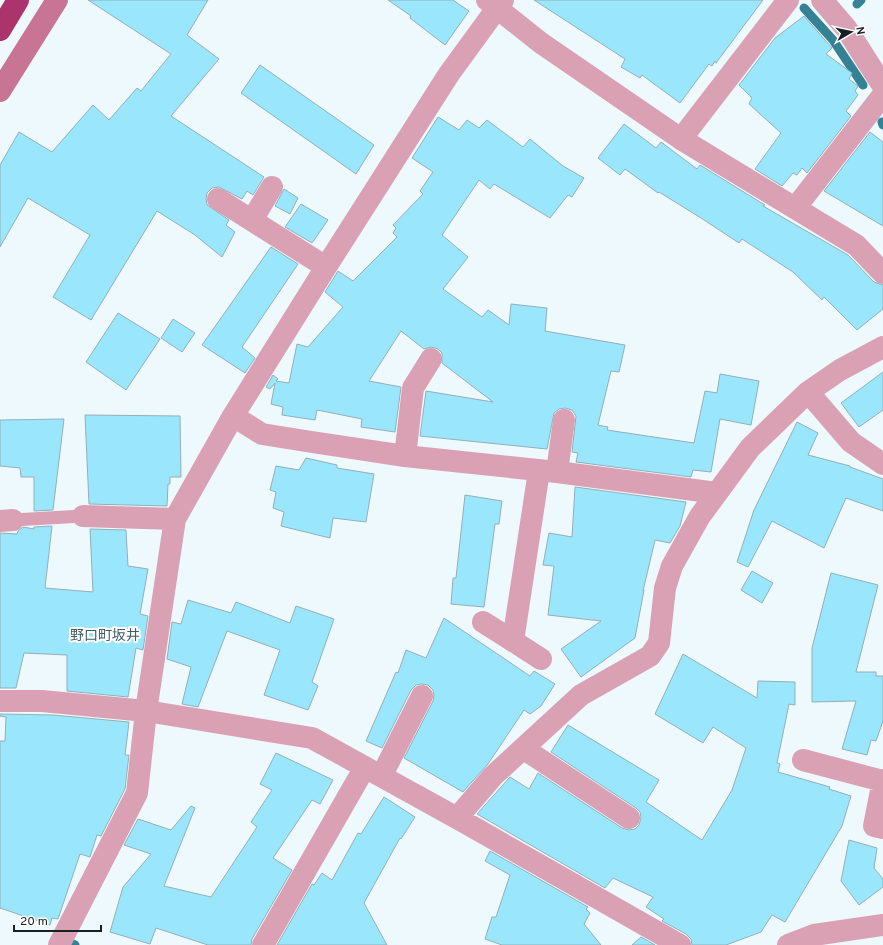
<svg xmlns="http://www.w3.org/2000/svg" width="883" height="945" font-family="Overpass,'Noto Sans JP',sans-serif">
	<rect width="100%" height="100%" fill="#edf9fd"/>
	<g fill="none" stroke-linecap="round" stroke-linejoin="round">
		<!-- stream -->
		<path stroke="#368295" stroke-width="9" d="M857,4l4,-4
			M804,8l29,32 30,45
			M882,122l1,3
			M73,944l2,1"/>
	</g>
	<!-- building -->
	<path fill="#9ae7fd" stroke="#93afb8" d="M88,0h120l-21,35 32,24 -48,57 93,61 -11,18 -6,-4 -5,8 -23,-12 -7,1 -5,5 -1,6 1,6 22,15 -3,5 9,7 -13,25 -27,-22 -38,-24 -66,109 -38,-23 37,-62 -62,-37 -28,49v-82l19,-33 33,20 41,-47 16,15 28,-32 4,3 30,-37z
		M388,0h65l16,11 -24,34 -35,-27 1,-2z
		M534,0h229l-47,63 -1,-2 -3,5 -3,-2 -29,39 -38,-28 -2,3 -19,-11 4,-8z
		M804,16l28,32 -6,6 26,19 -3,6 9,7 -3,5 3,4 -12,16 5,5 -44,57 -5,-5 -5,7 -4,-2 -11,13 -27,-17 26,-36 -32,-29 3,-6 -13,-13 36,-47z
		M260,65l114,80 -18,29 -115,-81z
		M438,117l21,13 8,-10 12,8 8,-8 36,27 7,-8 33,27 21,12 -12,19 -4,-2 -18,23 -56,-34 -4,5 -11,-9 -37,55 26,22 -25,32 39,28 6,-7 21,15 2,-21 36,4 -2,23 80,14 -6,27 -8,-1 -13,54 10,2 -1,3 87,13 11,-52 12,2 3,-19 39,7 -8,44 -31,-6 -9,53 -18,-2 -2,7 -115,-15 2,-9 -6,-1 4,-36 -4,-6 -7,-2 -6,1 -5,4 -7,36 -127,-13 6,-45 67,11 -51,-39v-10l-4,-4 -7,-2 -7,2 -23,-18 -32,50 32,6 -6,45 -34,-5 1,-8 -45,-9 -2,10 -33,-5 1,-8 -12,-3 4,-21 -5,6 -4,-2 7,-12 5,4 -2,2 13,2 8,-39 11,3 35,-40 -18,-15 13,-21 15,10 44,-44 -4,-4 3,-5 -3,-3 30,-31 -3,-3 13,-19 -21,-14z
		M624,124l32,24 5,-6 36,27 3,-4 65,40 -2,1 85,49 26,27 9,3v24l-26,21 -33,-33 -2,3 -29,-28 -51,-33 -3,4 -38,-25 -42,-26 -1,1 -33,-24 -5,6 -22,-17z
		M870,132l13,10v84l-59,-35z
		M284,189l14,9 -8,16 -15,-8z
		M301,204l27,16 -16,23 -27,-16z
		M271,247l27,17 -56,83 13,11 -10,15 -43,-28z
		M118,313l42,26 -34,51 -40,-28z
		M173,319l22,14 -13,19 -21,-14z
		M883,372v38l-24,17 -18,-24z
		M85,415l95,1 1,61h-11v7h-2l-1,22 -78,-2z
		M64,419l-11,91 -19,1v-34h-13l-1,-9 -20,-2v-46z
		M797,422l21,11 -10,22 42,11v1l33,12v32l-37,-13 -22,50 -52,-27 -24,46 -11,-5 17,-52z
		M306,458l31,7v3l37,6 -8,48 -33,-4 -3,20 -49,-12 3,-14 -11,-4 3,-16 -6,-2 6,-24 23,4z
		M575,487l111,15 -6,24 -10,17 -15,-3 -12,51 1,-1 -9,48 -54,39 -20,-28 40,-28 -53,-6 6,-49 -11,-1 6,-32 23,4z
		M465,495l37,6 -3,23h-4l-11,83 -33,-3 2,-26h3z
		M52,526l-7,62 48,4 -3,-63 36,1 2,36 20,3 -8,45 8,2 -5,34 -7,-2 -8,49 -61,-6v-36l-43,-2 -8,35h-16v-155l17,1 1,-3 5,-4 11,2v-2z
		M752,571l21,12 -11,20 -21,-13z
		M831,573l47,12 -22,87h20v4h7v45l-7,20 -5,-1 -4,15 -25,-6 14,-48 -44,1v-54z
		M188,600l43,13 5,-11 54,21 6,-17 38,13 -22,63 6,4 -10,24 -44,-15 16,-45 -53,-19 -29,76 -16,-3 9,-37 -24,-8 5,-37 9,2z
		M444,618l86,58 4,-5 21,13 -14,22 -11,8 -6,-4 -36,54 -25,28 -59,-34 29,-57 1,-6 -1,-5 -5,-5 -7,-1 -5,1 -5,5 -29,58 -16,-7 30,-69 2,1 8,-23 20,8z
		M683,654l74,44 1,-17 37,1v23l-6,-1 -12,59 3,1 -2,8 52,15 -1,2 22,7 -9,30 -57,96 -13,-7 -11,17 -35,13h-34l-1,-6 -5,-5 -24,-13 2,-2 -18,-12 7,-10 -40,-19 -8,10 -128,-74 33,-37 19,12 9,-16 84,55 7,2 6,-1 4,-4 2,-7 -1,-6 -4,-4 -85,-56 17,-27 91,55 -13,22 56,38 30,-50 14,-42 -33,-21 -10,16 -48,-29z
		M0,714l53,1 76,7 -4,33h4l-4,34 -24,47 -4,-1 -7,22 -10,-3 -22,65 -6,-1 -2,7 -50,-17v-167h5l1,-24 -6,-1z
		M276,753l57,27 -13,24 -8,-4 -39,58 19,12 -40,69 -1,6h-43l-52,-17 -6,16 -40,-12 13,-45 28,-33 -27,-9 14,-26 33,11 20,-24 4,2 -31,78 47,11 46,-70 -6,-5 21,-32 -12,-6z
		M384,797l31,20 -14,22 -1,-1 -36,65 23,42h-110l35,-61 2,1 8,-12 10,7 26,-47 3,1z
		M849,840l28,8 -3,20 9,11v8l-24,18 -18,-24z
		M490,851l98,56 -2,2 4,4 -6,11 17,21h-99l-17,-6 7,-22h4l14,-42 -25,-14z
		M641,937l14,8h-23z"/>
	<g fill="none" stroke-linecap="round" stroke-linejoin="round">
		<!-- lane -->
		<path stroke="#daa1b5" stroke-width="13" d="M13,520l70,-4"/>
		<!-- street -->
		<path stroke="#daa1b5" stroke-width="22" d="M487,0l54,43 140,96 175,106 27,28
			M822,0l24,28 37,58
			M681,139l107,-139
			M218,199l108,68
			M796,207l87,-112
			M252,220l20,-33
			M808,392l43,50 32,22
			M233,416l29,18 50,8 93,14 152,16 160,21 33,-45 58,-56 32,-22 43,-23
			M405,456l8,-68 18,-29
			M539,471l-26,170 28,18
			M557,472l7,-52
			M83,516l92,3
			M0,521l13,-1
			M483,622l30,19
			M0,701h42l104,10 166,27 145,80 223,127
			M524,749l105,69
			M803,760l80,21
			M382,775l40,-79
			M883,780l-9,46 9,2
			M457,818l36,-42 88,-81 69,-39 9,-13 6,-55 7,-22 28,-50 17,-23
			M59,945l78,-152 9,-82 29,-192 58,-103 93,-149 123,-193 54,-74
			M263,945l102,-178
			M788,945l26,-10 69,-10"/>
		<!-- secondary -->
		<path stroke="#c87595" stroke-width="22" d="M0,91l57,-91"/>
		<!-- highway -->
		<path stroke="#aa346b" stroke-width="22" d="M0,30l18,-30"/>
	</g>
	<g text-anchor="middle" stroke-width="4" stroke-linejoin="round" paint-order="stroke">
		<!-- quarter labels -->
		<g font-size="14" fill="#425c64" stroke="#fff">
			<text x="105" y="640">野口町坂井</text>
		</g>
	</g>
	<!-- north arrow -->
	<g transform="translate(851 32) rotate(81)" stroke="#ffffff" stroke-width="3" paint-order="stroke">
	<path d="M0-3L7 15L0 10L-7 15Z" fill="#162124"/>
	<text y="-6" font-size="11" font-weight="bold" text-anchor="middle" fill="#162124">N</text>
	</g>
	<!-- scale -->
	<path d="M14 925v6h87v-6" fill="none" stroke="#162124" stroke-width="2"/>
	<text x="20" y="925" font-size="12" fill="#162124" stroke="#ffffff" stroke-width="3" paint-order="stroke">20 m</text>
</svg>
